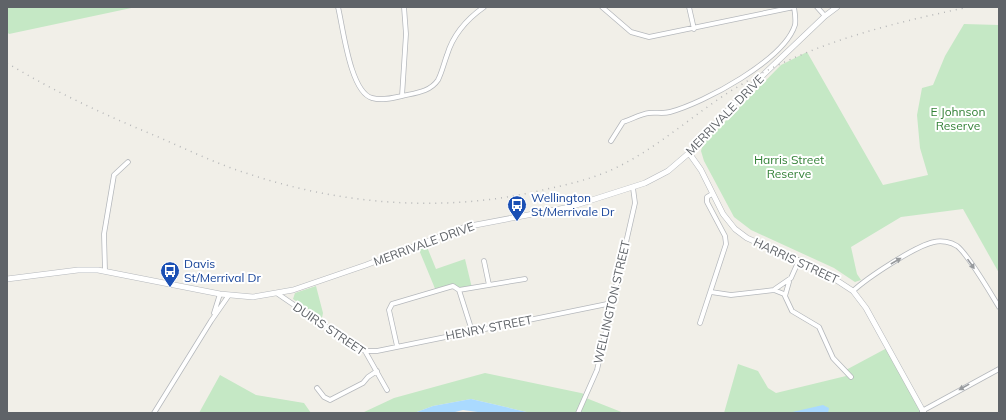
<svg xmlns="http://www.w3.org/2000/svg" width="1006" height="420" font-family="Mulish,sans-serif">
	<rect width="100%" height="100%" fill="#f1efe8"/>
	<!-- green -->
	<path fill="#c5e8c5" d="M7,7h129l-127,27 -2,-2z
		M964,24l35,1v248l-36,-64 -62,8 -50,30 6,27 4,6 -6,2 -21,-14 -83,-38 -17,-13 -30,-56 -3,-10 2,-7 78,-79 26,-13 76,133 45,-10 -8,-27 -3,-33 5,-27 11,-3 12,-29z
		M425,242l11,27 29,-10 7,29 -13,2 -7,-4 -16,5 -19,-46z
		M316,286l7,27 -1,5 -29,-19 2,-6z
		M887,348l35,65h-198l14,-49 20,7 10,17 8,5 70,-17 -2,-5z
		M485,373l96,20 6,2 -1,3 38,15h-93l-60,-14 -38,7 -19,7h-52l32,-15z
		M220,375l36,20 48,8 7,10h-112z"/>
	<!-- water -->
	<path fill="#aadaff" d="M471,399l60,14h-46l-22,-3 -12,3h-37l19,-7z
		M823,405l6,3 -1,5h-40z"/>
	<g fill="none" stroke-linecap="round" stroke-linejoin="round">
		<!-- minor casing -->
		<g stroke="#b5b8bc" stroke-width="5.5">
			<path id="minor" d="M338,7c5,20 12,85 34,91 10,3 21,0 30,-2 13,-3 28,-4 36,-16 4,-8 6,-17 9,-25 6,-20 20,-36 37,-48
				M602,7l29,25 18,5 145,-30
				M689,7l5,22
				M817,7l8,9
				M402,96l4,-62 -2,-27
				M611,141l12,-19c9,-3 18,-8 26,-9 7,-1 14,1 21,-1 34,-9 114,-52 125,-87 1,-6 0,-12 -1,-18
				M484,261l5,24
				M105,271l-1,-37 10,-59 14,-13
				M775,289l16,-11 8,-18
				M459,290l66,-11
				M853,291c14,-13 62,-45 81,-49 7,-2 17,0 23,4 11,8 34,48 42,61
				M711,292l20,3 43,-5 10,4 8,17 27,16 14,31 18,19
				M278,294l79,54 8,3 22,39
				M785,296l4,-14
				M214,313l6,-19
				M700,323l26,-79 -1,-8 -18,-34v-5l5,-3
				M397,346l-8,-36 3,-6 61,-18 6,4 13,41
				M365,351h12l235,-48
				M317,388l7,9 6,3 33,-17 5,-6 9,-6
				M922,411l77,-42
				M154,413l57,-92 18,-26
				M578,413l19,-43 38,-167 -2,-15"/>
		</g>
		<!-- tertiary casing -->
		<g stroke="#b5b8bc" stroke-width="6">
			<path id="tertiary" d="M689,153l12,17 22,44 12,15 12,9 77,34 29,19 13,17 58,105
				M7,279l71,-9h20l122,24 33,3 40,-7 73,-25 99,-38 105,-20 75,-24 23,-12 21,-18 52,-57 84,-80 12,-9"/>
		</g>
		<!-- minor -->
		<use href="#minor" stroke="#fff" stroke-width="4"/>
		<!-- tertiary -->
		<use href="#tertiary" stroke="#fff" stroke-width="5"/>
		<!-- rail -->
		<path stroke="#b6b7b8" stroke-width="1.5" stroke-dasharray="1 5" stroke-linecap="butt" d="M7,63c48,29 98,52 149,73 32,14 63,29 96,39 89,29 185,37 277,18 27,-6 54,-11 80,-22 48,-21 86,-59 130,-85 72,-43 149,-62 230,-79"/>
	</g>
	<!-- one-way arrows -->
	<defs><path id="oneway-solid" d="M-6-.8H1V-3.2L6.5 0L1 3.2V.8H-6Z"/></defs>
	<g fill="#979a9d">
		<use href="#oneway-solid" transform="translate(896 261) rotate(-30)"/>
		<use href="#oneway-solid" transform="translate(971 264) rotate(55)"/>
		<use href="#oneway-solid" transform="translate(964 387) rotate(151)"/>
	</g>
	<!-- icons -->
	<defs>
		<g id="bus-pin" transform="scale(1)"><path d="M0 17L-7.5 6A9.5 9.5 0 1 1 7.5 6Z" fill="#1a4fb4" stroke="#fff"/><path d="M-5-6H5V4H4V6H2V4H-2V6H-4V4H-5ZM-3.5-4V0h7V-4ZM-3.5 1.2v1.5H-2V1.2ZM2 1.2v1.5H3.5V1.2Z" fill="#fff"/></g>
	</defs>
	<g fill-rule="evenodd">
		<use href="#bus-pin" x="517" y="205"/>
		<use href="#bus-pin" x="170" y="271"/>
	</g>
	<g text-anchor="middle" stroke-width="4" stroke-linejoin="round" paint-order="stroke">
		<!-- park labels -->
		<g font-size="12" fill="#348238" stroke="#fff">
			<text x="958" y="116">E Johnson<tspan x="958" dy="14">Reserve</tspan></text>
			<text x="789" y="164">Harris Street<tspan x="789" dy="14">Reserve</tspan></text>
		</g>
		<!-- street labels -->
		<g font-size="12" fill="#5f6368" stroke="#fff">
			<text transform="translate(725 115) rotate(-46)" y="4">MERRIVALE DRIVE</text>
			<text transform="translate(424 244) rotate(-20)" y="4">MERRIVALE DRIVE</text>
			<text transform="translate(796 261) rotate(25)" y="4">HARRIS STREET</text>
			<text transform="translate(612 302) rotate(-77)" y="4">WELLINGTON STREET</text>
			<text transform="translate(489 328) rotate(-11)" y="4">HENRY STREET</text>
			<text transform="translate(329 329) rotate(34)" y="4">DUIRS STREET</text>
		</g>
		<!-- transit labels -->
		<g font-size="12" fill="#164399" stroke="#fff" text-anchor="start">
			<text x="531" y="202">Wellington<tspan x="531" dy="14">St/Merrivale Dr</tspan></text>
			<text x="184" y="268">Davis<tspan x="184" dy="14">St/Merrival Dr</tspan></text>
		</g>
	</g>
	<!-- border -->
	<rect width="1006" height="420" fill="none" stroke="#5f6368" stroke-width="16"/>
</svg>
